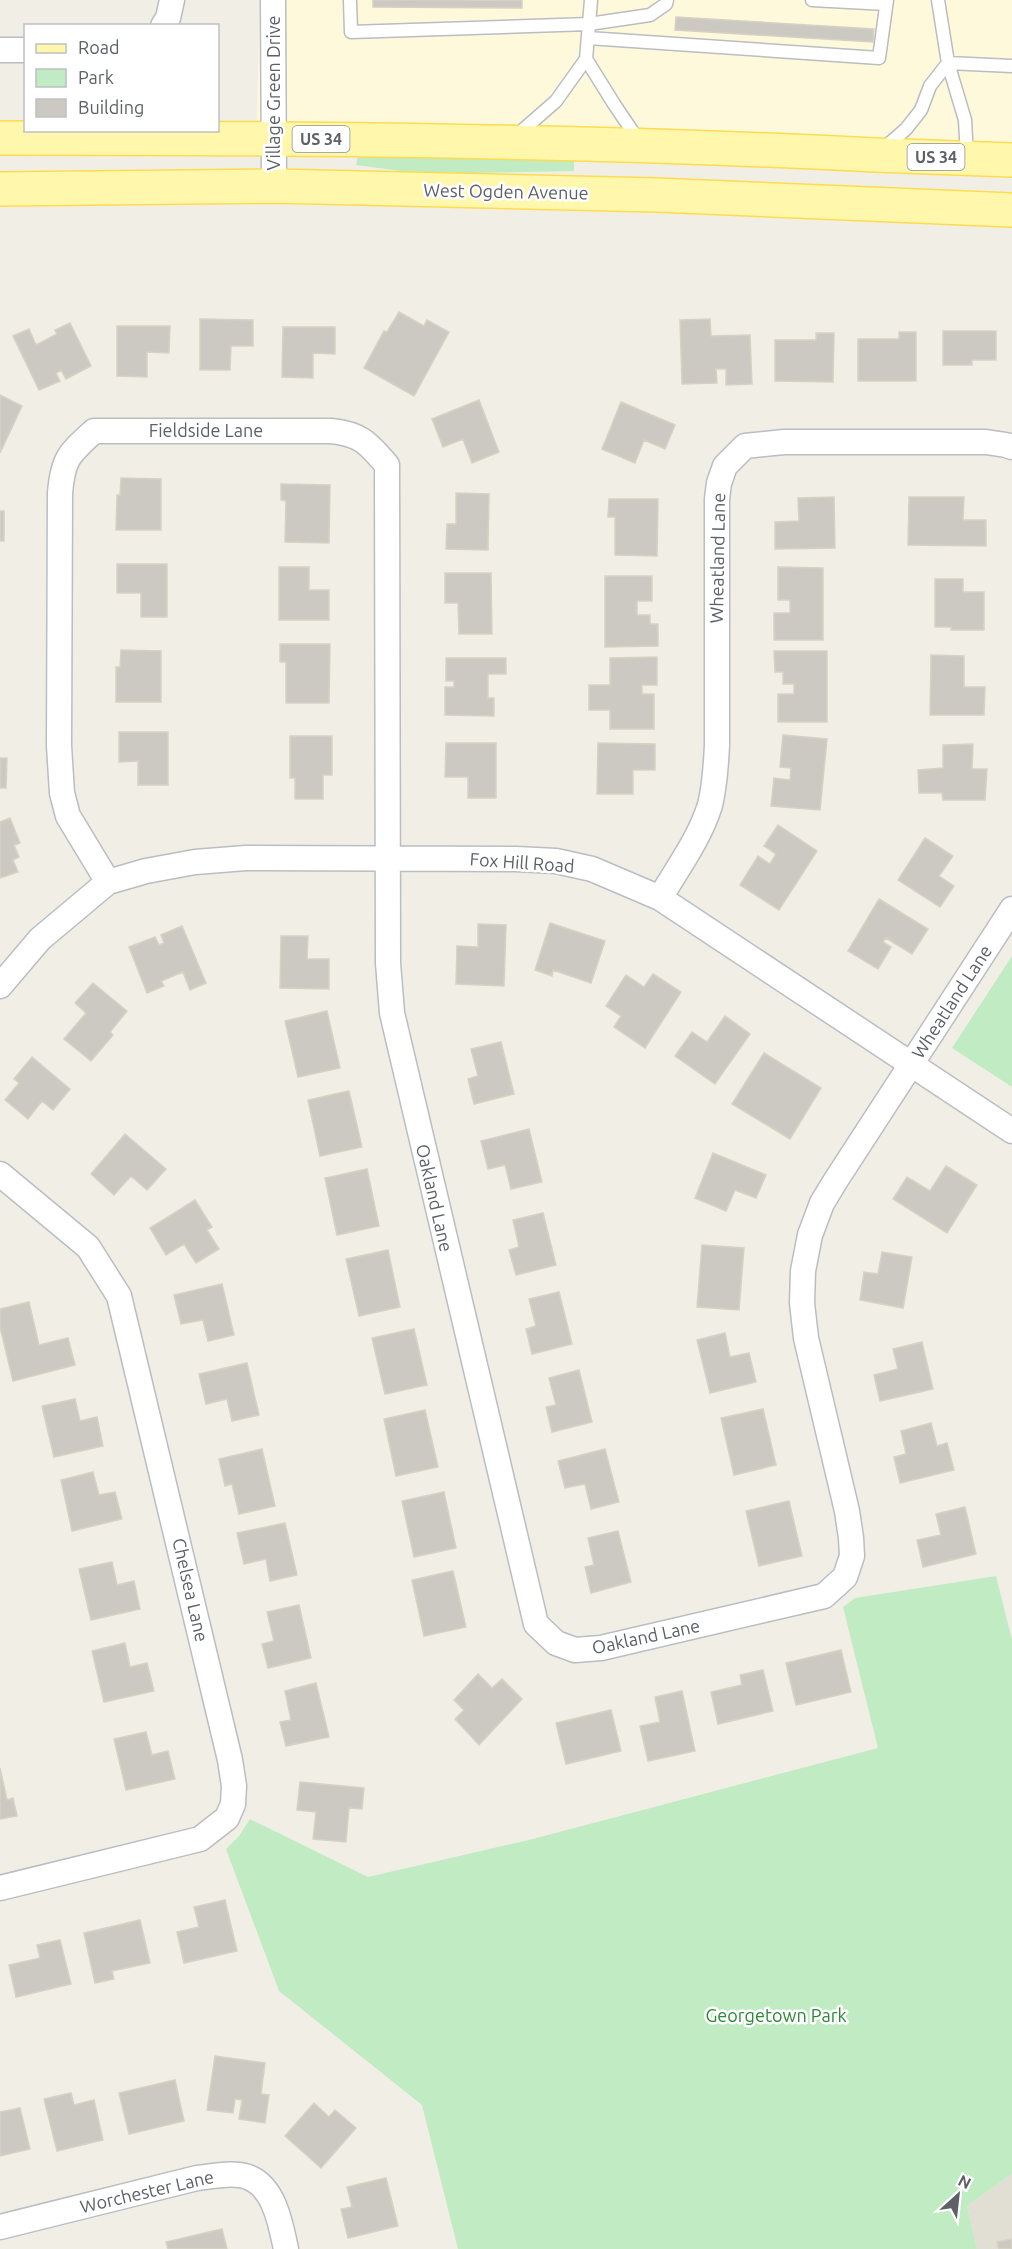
<svg xmlns="http://www.w3.org/2000/svg" width="1012" height="2249" font-family="Ubuntu,sans-serif">
	<rect width="100%" height="100%" fill="#f1efe5"/>
	<!-- commercial -->
	<path fill="#fff9dc" d="M260,0h752v153l-755,-33z"/>
	<!-- education -->
	<path fill="#e1ded4" d="M1012,2174v75h-35l-10,-43z"/>
	<!-- green -->
	<path fill="#c0ebc3" d="M358,156l216,5v10l-150,3 -68,-9z
		M1012,956v131l-60,-39z
		M996,1576l16,64v534l-45,32 10,43h-519l-36,-144 -143,-114 -53,-142 13,-13 11,-17 118,58 161,-37 349,-92 -35,-141 12,-9z"/>
	<!-- building -->
	<path fill="#ccc9c2" stroke="#d6d2c3" stroke-width="1.5" d="M373,0h149v8l-149,-1z
		M676,17l198,12 -1,13 -198,-12z
		M399,312l25,14 3,-6 22,12 -35,64 -50,-28 20,-37 3,1z
		M200,319l53,1v26h-22l-1,24h-30z
		M710,319l1,17 39,-1 2,49 -26,1v-16h-10l1,14 -35,1 -2,-64z
		M70,323l21,43 -25,13 -5,-9 -5,3 4,8 -21,9 -26,-54 16,-7 7,16 21,-11 -2,-4z
		M117,326h53l-1,27 -22,-1v25l-30,-1z
		M283,327h52v27l-22,-1v25l-31,-1z
		M943,331h53v29h-24v5h-29z
		M899,332h17v49h-58v-42h41z
		M816,333h18l-1,49 -58,-1v-41h41z
		M0,395l22,11 -22,47z
		M479,400l20,52 -27,11 -9,-24 -20,8 -11,-28z
		M621,402l54,23 -10,24 -21,-9 -9,23 -33,-14z
		M121,478l40,1v51h-45l1,-35h3z
		M281,484l49,1 -1,58 -44,-1 1,-41 -5,-1z
		M456,493l33,1 -1,56 -42,-1 1,-25h9z
		M834,497l1,51 -60,1v-27l24,-1 -1,-23z
		M909,497h55l-1,23h23v26l-78,-1z
		M609,499h49l-1,57 -42,-1v-38h-7z
		M0,511h4v30h-4z
		M117,564h50v53h-26v-24h-24z
		M279,567h30v23h20v30h-50z
		M778,567l45,1v72h-49v-27h16v-13h-12z
		M445,573h46l1,61h-33l-1,-31h-13z
		M605,576h47v25h-15v14h13v9h8v22l-53,1z
		M935,579h28v13h21v38h-33v-3h-16z
		M280,644h50l-1,59h-43v-41h-6z
		M121,650l40,1v51h-45v-35h4z
		M774,651h53v71h-49v-28h16v-10h-11v-12h-8z
		M931,655l33,1v31h21l-1,28h-54z
		M657,657v28h-15v9h12v35h-44v-19h-21v-25h21v-27z
		M446,658h60v16h-18v24h6v18l-49,-1v-28h9v-6h-8z
		M119,732h49v53h-30v-24l-19,1z
		M783,735l44,4 -7,71 -49,-4 3,-28 16,2 1,-12 -11,-1z
		M290,736h42v39h-9v24h-28v-21h-5z
		M446,743h50v55h-28v-21h-23z
		M598,743l57,1v26h-22v24h-36z
		M973,744l-1,25h15l-2,31h-42l-1,-7h-23l-1,-23 25,-2v-23z
		M0,758h7l-1,30h-6z
		M10,818l10,25 -6,2 5,12 -6,3 5,12 -18,6v-56z
		M778,825l39,26 -38,59 -39,-25 18,-29 12,8 6,-10 -12,-8z
		M925,838l28,18 -14,20 15,10 -14,21 -42,-27z
		M879,899l49,30 -16,25 -26,-16 -3,4 8,5 -13,22 -30,-18z
		M550,923l55,18 -14,42 -38,-13 -1,6 -17,-6z
		M478,924l28,1 -2,61 -48,-2 1,-38 21,1z
		M182,926l24,57 -16,7 -7,-18 -22,9 3,5 -17,7 -18,-46 26,-10 4,8 5,-2 -3,-8z
		M281,936h27l-1,23h22v30l-49,-1z
		M653,974l28,18 -36,56 -31,-21 7,-11 -15,-10 20,-31 18,12z
		M93,983l34,28 -17,21 3,3 -22,26 -27,-22 22,-26 -11,-10z
		M327,1011l13,57 -42,9 -13,-56z
		M725,1016l25,18 -35,50 -40,-28 17,-24 15,10z
		M501,1042l13,52 -40,10 -6,-25 10,-3 -7,-27z
		M764,1053l57,35 -31,51 -58,-35z
		M32,1057l38,32 -17,21 -11,-9 -14,18 -23,-19 14,-17 -5,-4z
		M349,1091l13,56 -42,9 -12,-56z
		M529,1129l13,53 -31,7 -6,-24 -17,4 -7,-28z
		M125,1134l41,35 -19,21 -16,-14 -17,19 -23,-21z
		M713,1153l53,22 -10,23 -21,-8 -9,21 -31,-13z
		M946,1166l31,19 -30,48 -54,-34 14,-22 23,14z
		M367,1169l12,57 -42,9 -12,-57z
		M195,1200l17,27 -5,3 12,19 -23,14 -12,-19 -18,11 -16,-27z
		M543,1213l13,52 -40,10 -7,-25 10,-3 -6,-27z
		M702,1245l42,3 -5,62 -42,-3z
		M388,1250l12,57 -41,9 -13,-57z
		M882,1252l30,5 -9,51 -43,-8 4,-28 14,2z
		M222,1284l12,51 -26,6 -5,-21 -22,4 -7,-29z
		M559,1292l13,52 -40,10 -6,-25 10,-3 -7,-27z
		M29,1302l10,43 29,-7 7,27 -62,16 -13,-54v-18z
		M414,1329l13,56 -42,9 -13,-56z
		M725,1333l5,24 19,-4 7,29 -46,11 -13,-53z
		M922,1342l11,47 -53,12 -6,-26 24,-6 -5,-20z
		M247,1363l12,52 -27,6 -5,-22 -21,5 -7,-30z
		M579,1370l13,52 -40,10 -6,-25 10,-2 -7,-27z
		M75,1399l5,22 17,-4 6,29 -49,11 -12,-51z
		M763,1409l13,56 -42,10 -13,-57z
		M425,1410l13,57 -42,9 -12,-57z
		M931,1423l6,23 10,-3 7,27 -54,13 -6,-26 12,-3 -5,-23z
		M262,1449l13,57 -36,8 -7,-30 -7,2 -6,-27z
		M605,1449l14,53 -28,7 -6,-25 -20,4 -7,-27z
		M93,1472l6,23 16,-3 7,27 -50,12 -11,-51z
		M444,1492l12,56 -42,9 -12,-56z
		M789,1501l13,55 -43,10 -13,-55z
		M965,1507l11,47 -53,13 -6,-27 24,-5 -5,-21z
		M285,1523l12,52 -27,6 -4,-22 -22,5 -7,-31z
		M618,1531l13,51 -40,11 -6,-26 9,-2 -6,-27z
		M112,1562l5,23 17,-4 6,28 -49,11 -12,-51z
		M453,1571l13,56 -42,9 -12,-56z
		M299,1605l12,53 -43,10 -6,-24 12,-3 -7,-29z
		M125,1643l5,24 17,-4 7,28 -50,11 -12,-51z
		M841,1650l10,42 -55,13 -10,-42z
		M763,1670l10,41 -55,13 -7,-32 31,-7 -2,-10z
		M478,1674l14,14 10,-9 20,20 -43,46 -24,-26 9,-9 -10,-10z
		M316,1683l13,54 -43,9 -6,-24 11,-2 -6,-29z
		M682,1691l13,60 -47,10 -8,-35 20,-4 -5,-25z
		M611,1710l10,41 -55,13 -10,-41z
		M146,1732l6,23 16,-4 7,28 -49,11 -12,-51z
		M0,1768l7,32 6,-2 4,18 -17,3z
		M300,1782l64,6 -2,21 -13,-1 -3,34 -33,-3 3,-27 -19,-2z
		M225,1900l12,51 -53,12 -7,-31 22,-5 -5,-20z
		M140,1920l10,43 -38,8 2,8 -19,4 -11,-50z
		M60,1940l11,44 -55,13 -7,-32 31,-7 -3,-13z
		M215,2056l50,7 -4,31 8,1 -4,28 -26,-4 3,-19 -7,-1 -2,14 -26,-3z
		M175,2080l9,41 -55,13 -10,-41z
		M71,2093l3,12 20,-5 9,40 -46,11 -13,-52z
		M314,2103l15,14 6,-7 21,18 -35,40 -36,-32z
		M20,2108l10,41 -30,7v-44z
		M386,2178l12,48 -50,12 -7,-29 11,-2 -5,-20z
		M222,2229l5,20h-59l-2,-7z
		M1012,2239v10h-13l-2,-7z"/>
	<g fill="none" stroke-linecap="round" stroke-linejoin="round">
		<!-- lane casing -->
		<g stroke="#babdc2" stroke-width="15">
			<path id="lane" d="M350,0l1,32 238,-8 61,-9 16,-11 1,-4
				M812,0l74,4
				M938,0l10,63 17,57 2,37
				M588,38l291,20 8,-58
				M586,59l28,45 25,37
				M948,63l64,3
				M516,136l40,-35 30,-42 5,-59
				M883,149l23,-20 15,-19 9,-24 18,-23"/>
		</g>
		<!-- street casing -->
		<g stroke="#babdc2" stroke-width="27">
			<path id="street" d="M273,0l1,186
				M163,26l5,-8 4,-18
				M0,50h26
				M108,882l-40,-66 -6,-23 -3,-47 1,-253c3,-35 9,-39 34,-62h237c30,3 37,12 56,34l1,498 4,50 144,611 20,19 19,7 26,-2 223,-52 21,-19 7,-21 -1,-18 -4,-27 -41,-173 -4,-35 1,-32 7,-36 12,-32 14,-23 176,-271
				M660,898c17,-29 40,-60 50,-93 5,-20 6,-40 7,-60v-246l2,-16 6,-17 20,-20 39,-4h202l20,3 6,2
				M0,986l40,-47 68,-57 38,-11 49,-9 51,-4 270,1 40,2 36,8 68,29 352,233
				M0,1174l88,73 31,49 111,464 4,26 -1,18 -6,14 -27,21 -200,49
				M0,2227l197,-49c16,-2 36,-6 51,-1 27,10 33,49 38,72"/>
		</g>
		<!-- primary casing -->
		<g stroke="#ffdb50" stroke-width="36">
			<path id="primary" d="M0,138c292,0 583,2 875,17 46,2 91,3 137,5
				M0,189l274,-3 382,9 356,15"/>
		</g>
		<!-- lane -->
		<use href="#lane" stroke="#fff" stroke-width="12"/>
		<!-- street -->
		<use href="#street" stroke="#fff" stroke-width="24"/>
		<!-- primary -->
		<use href="#primary" stroke="#fff8ac" stroke-width="33"/>
	</g>
	<g text-anchor="middle" stroke-width="5" stroke-linejoin="round" paint-order="stroke">
		<!-- shield labels -->
		<g fill="#fff" stroke="#8e9095" stroke-width="1.5">
			<rect x="292.5" y="126" width="57" height="26" rx="4.5"/>
			<rect x="907.5" y="144" width="57" height="26" rx="4.5"/>
		</g>
		<g font-size="16" font-weight="bold" fill="#5d6167">
			<text x="321" y="145">US 34</text>
			<text x="936" y="163">US 34</text>
		</g>
		<!-- street labels -->
		<g font-size="18" fill="#5d6167" stroke="#fff">
			<text transform="translate(274 93) rotate(-90)" y="6">Village Green Drive</text>
			<text transform="translate(506 192) rotate(1)" y="6">West Ogden Avenue</text>
			<text x="206" y="437">Fieldside Lane</text>
			<text transform="translate(718 558) rotate(-89)" y="6">Wheatland Lane</text>
			<text transform="translate(522 863) rotate(4)" y="6">Fox Hill Road</text>
			<text transform="translate(952 1002) rotate(-57)" y="6">Wheatland Lane</text>
			<text transform="translate(434 1198) rotate(77)" y="6">Oakland Lane</text>
			<text transform="translate(190 1590) rotate(77)" y="6">Chelsea Lane</text>
			<text transform="translate(646 1637) rotate(-12)" y="6">Oakland Lane</text>
			<text transform="translate(147 2192) rotate(-13)" y="6">Worchester Lane</text>
		</g>
		<!-- park labels -->
		<g font-size="18" fill="#2c8737" stroke="#fff">
			<text x="776" y="2022">Georgetown Park</text>
		</g>
	</g>
	<!-- legend -->
	<rect x="24" y="24" width="195" height="108" fill="#ffffff" stroke="#bec0c2" stroke-width="1.5"/>
	<rect x="36" y="44" width="30" height="9" fill="#fff8ac" stroke="#bec0c2" stroke-width="1.5"/>
	<text x="78" y="54" font-size="18" fill="#5d6167">Road</text>
	<rect x="36" y="69" width="30" height="18" fill="#c0ebc3" stroke="#bec0c2" stroke-width="1.5"/>
	<text x="78" y="84" font-size="18" fill="#5d6167">Park</text>
	<rect x="36" y="99" width="30" height="18" fill="#ccc9c2" stroke="#bec0c2" stroke-width="1.5"/>
	<text x="78" y="114" font-size="18" fill="#5d6167">Building</text>
	<!-- north arrow -->
	<g transform="translate(958 2195) rotate(27)" stroke="#ffffff" stroke-width="4.5" paint-order="stroke">
	<path d="M0-4.5L10 22L0 15L-10 22Z" fill="#5d6167"/>
	<text y="-9" font-size="16" font-weight="bold" text-anchor="middle" fill="#5d6167">N</text>
	</g>
</svg>
